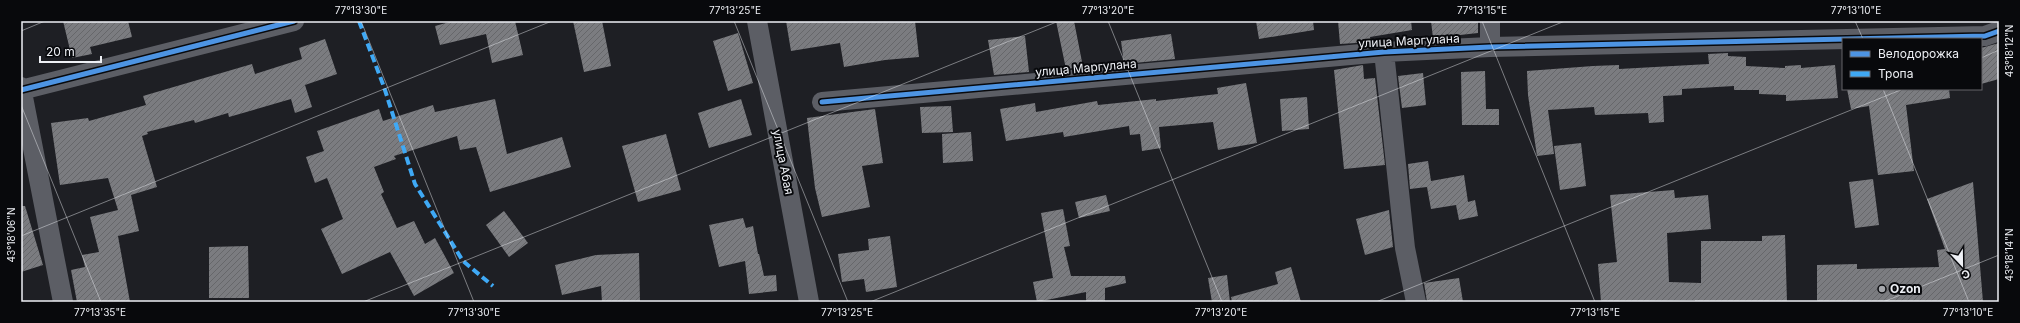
<svg xmlns="http://www.w3.org/2000/svg" width="2020" height="323" font-family="Inter,sans-serif">
	<defs>
		<pattern id="building-hatch" width="6" height="6" patternUnits="userSpaceOnUse"><rect width="6" height="6" fill="#7b7c80"/><path d="M-1 1l2-2M0 6l6-6M5 7l2-2" fill="none" stroke="#66676a"/></pattern>
	</defs>
	<rect width="100%" height="100%" fill="#1e1f24"/>
	<!-- building -->
	<path fill="url(#building-hatch)" d="M63,21h65l4,16 -42,10 2,7 -20,4z
		M453,21h62l8,34 -31,8 -6,-29 -46,11 -5,-19z
		M573,21h29l9,45 -27,6z
		M786,21h129l4,36 -34,3 -41,7 -4,-24 -49,8z
		M1056,21h18l9,46 -17,2z
		M1256,21h57l1,9 -55,9z
		M1338,21h73l1,9 -42,7 1,5 -31,2z
		M1431,21h47v12l-45,5z
		M738,33l15,50 -25,8 -15,-50z
		M1171,34l4,25 -51,5 -3,-23z
		M1025,36l4,36 -35,3 -6,-35z
		M325,39l12,35 -32,11 7,22 -17,6 -4,-14 -62,18 -1,-4 -33,10 -1,-3 -47,12 1,2 -6,2 15,51 -26,8 8,36 -21,5 12,66h-53l-6,-32 14,-3 -3,-12 17,-3 -9,-35 28,-7 -10,-32 -48,7 -9,-62 37,-5 1,3 57,-16 -3,-9 109,-32 3,10 47,-15 -3,-11z
		M1999,43v36l-18,5v-36z
		M1728,53v3l18,1v9l39,2v-2l16,-1v3l34,-3 3,33 -52,3v-6l-27,-1v-4h-25v-4l-52,3v6l-19,1 1,26 -15,1 -1,-10 -53,2 -1,-8 -46,3 6,44 -17,2 -9,-61 -1,-24 66,-5 26,-1v4l90,-5 -1,-10z
		M1363,65l1,14 11,-1 10,87 -41,4 -10,-99z
		M1485,71l1,38h13v16h-37l-1,-53z
		M1423,73l3,32 -24,3 -4,-32z
		M1246,83l11,60 -39,7 -5,-28 -54,5 2,21 -19,3 -2,-17 -10,1 -1,-9 -65,11 -1,-5 -57,9 -6,-32 35,-6 1,9 61,-11 1,4 58,-6v2l62,-7 -1,-6z
		M1847,89h102l1,9 -44,7 8,66 -36,4 -9,-69 -18,3z
		M1307,97l2,32 -27,2 -2,-32z
		M495,99l12,55 55,-17 9,30 -81,25 -14,-45 -16,3 -3,-14 -63,20 2,3 -22,8 10,25 -3,2 16,34 17,-7 11,23 10,-6 19,35 -40,23 -24,-44 -48,22 -21,-45 22,-10 -16,-41 -12,5 -9,-26 18,-6 -7,-20 62,-22 4,12 50,-16 2,7z
		M741,99l11,36 -43,13 -11,-35z
		M951,106l2,26 -31,1 -2,-26z
		M875,109l8,54 -21,3 8,41 -48,10 -7,-29 -8,-70z
		M971,132l2,29 -30,2 -1,-29z
		M666,134l15,56 -43,12 -16,-56z
		M1581,143l5,43 -26,4 -6,-44z
		M1428,161l3,20 33,-6 4,27 7,-2 3,16 -19,4 -3,-15 -25,4 -4,-22 -17,2 -2,-25z
		M1873,179l6,46 -24,3 -6,-46z
		M1973,182l10,120h-166v-37l40,-1v5l82,-2 -2,-17 8,-1 -18,-50z
		M1674,190l1,8 33,-3 3,34 -44,4 2,49 32,1v-42h61v-5l23,-1 2,67h-92v-2l-94,2 -3,-38 19,-2 -7,-67z
		M1106,195l4,16 -31,7 -4,-16z
		M21,206h4l18,59 -22,7z
		M1063,209l7,37 -6,1 7,29h54l1,7 -21,5v14h-19v-10l-49,10 -4,-20 20,-4 -12,-65z
		M1389,210l4,37 -28,8 -9,-36z
		M504,211l24,32 -19,14 -23,-32z
		M743,218l3,10 7,-2 5,28h1l5,22 12,-1 1,16 -28,3 -4,-33 -26,6 -10,-42z
		M890,236l7,51 -31,5 -2,-13 -22,3 -4,-28 31,-4 -1,-11z
		M248,246l1,52h-40v-51z
		M639,253l1,49h-38l-1,-16 -39,9 -7,-30 41,-10z
		M1291,267l10,35h-69l-1,-5 47,-13 -3,-12z
		M1227,275l3,27h-18l-4,-24z
		M1459,278l4,24h-36l-3,-19z"/>
	<g fill="none" stroke-linecap="round" stroke-linejoin="round">
		<!-- minor -->
		<path stroke="#5c5e65" stroke-width="20" d="M757,21l52,281
			M1490,47v-26
			M1384,52l21,196 11,54
			M21,87l42,215
			M21,90l273,-69
			M822,102l562,-50 106,-5 495,-11 14,-5"/>
		<!-- quiet -->
		<path stroke="#3fa9f5" stroke-width="4" stroke-dasharray="8 4" stroke-linecap="butt" d="M359,21l25,66 31,97 48,77 30,25"/>
		<!-- cycleway casing -->
		<g stroke="#08090c" stroke-width="8">
			<path id="cycleway" d="M21,90l273,-69
				M822,102l562,-50 106,-5 495,-11 14,-5"/>
		</g>
		<!-- cycleway -->
		<use href="#cycleway" stroke="#4d94e3" stroke-width="5"/>
	</g>
	<!-- ticks -->
	<path fill="none" stroke="#eef0f5" stroke-width="1" stroke-opacity="0.45" d="M361,21l113,281M734,21l114,281M1108,21l114,281M1482,21l113,281M1855,21l8,18M21,31l24,-10M1981,58l18,-8M1883,89l86,213M21,105l80,197M21,236l531,-215M363,302l696,-281M870,302l695,-281M1376,302l527,-213M1883,302l116,-47"/>
	<!-- markers -->
	<circle fill="#a5a7ac" stroke="#08090c" stroke-width="1.5" cx="1882" cy="289" r="4"/>
	<g text-anchor="middle" stroke-width="4" stroke-linejoin="round" paint-order="stroke">
		<!-- street labels -->
		<g font-size="12" fill="#eef0f5" stroke="#08090c">
			<text transform="translate(1409 41) rotate(-3)" y="4">улица Маргулана</text>
			<text transform="translate(1086 68) rotate(-5)" y="4">улица Маргулана</text>
			<text transform="translate(783 162) rotate(79)" y="4">улица Абая</text>
		</g>
		<!-- poi labels -->
		<g font-size="12" font-weight="bold" fill="#eef0f5" stroke="#08090c" text-anchor="start">
			<text x="1890" y="293">Ozon</text>
		</g>
	</g>
	<!-- border -->
	<rect width="2020" height="323" fill="none" stroke="#08090c" stroke-width="44"/>
	<!-- legend -->
	<rect x="1842" y="38" width="140" height="52" fill="#08090c" stroke="#646569"/>
	<rect x="1850" y="51" width="20" height="6" fill="#4d94e3" stroke="#646569"/>
	<text x="1878" y="58" font-size="12" fill="#eef0f5">Велодорожка</text>
	<rect x="1850" y="71" width="20" height="6" fill="#3fa9f5" stroke="#646569"/>
	<text x="1878" y="78" font-size="12" fill="#eef0f5">Тропа</text>
	<!-- north arrow -->
	<g transform="translate(1962 265) rotate(158)" stroke="#08090c" stroke-width="3" paint-order="stroke">
	<path d="M0-3L7 15L0 10L-7 15Z" fill="#eef0f5"/>
	<text y="-6" font-size="11" font-weight="bold" text-anchor="middle" fill="#eef0f5">С</text>
	</g>
	<!-- scale -->
	<path d="M40 56v6h61v-6" fill="none" stroke="#eef0f5" stroke-width="2"/>
	<text x="46" y="56" font-size="12" fill="#eef0f5" stroke="#08090c" stroke-width="3" paint-order="stroke">20 m</text>
	<rect x="22" y="22" width="1976" height="279" fill="none" stroke="#eef0f5" stroke-width="1.5"/>
	<g font-size="10" text-anchor="middle" fill="#eef0f5">
		<text x="361" y="14">77°13'30"E</text>
		<text x="735" y="14">77°13'25"E</text>
		<text x="1108" y="14">77°13'20"E</text>
		<text x="1482" y="14">77°13'15"E</text>
		<text x="1856" y="14">77°13'10"E</text>
		<text transform="translate(2009 51) rotate(-90)" y="4">43°18'12"N</text>
		<text transform="translate(11 235) rotate(-90)" y="4">43°18'06"N</text>
		<text transform="translate(2009 255) rotate(-90)" y="4">43°18'14"N</text>
		<text x="100" y="316">77°13'35"E</text>
		<text x="474" y="316">77°13'30"E</text>
		<text x="847" y="316">77°13'25"E</text>
		<text x="1221" y="316">77°13'20"E</text>
		<text x="1595" y="316">77°13'15"E</text>
		<text x="1968" y="316">77°13'10"E</text>
	</g>
</svg>
